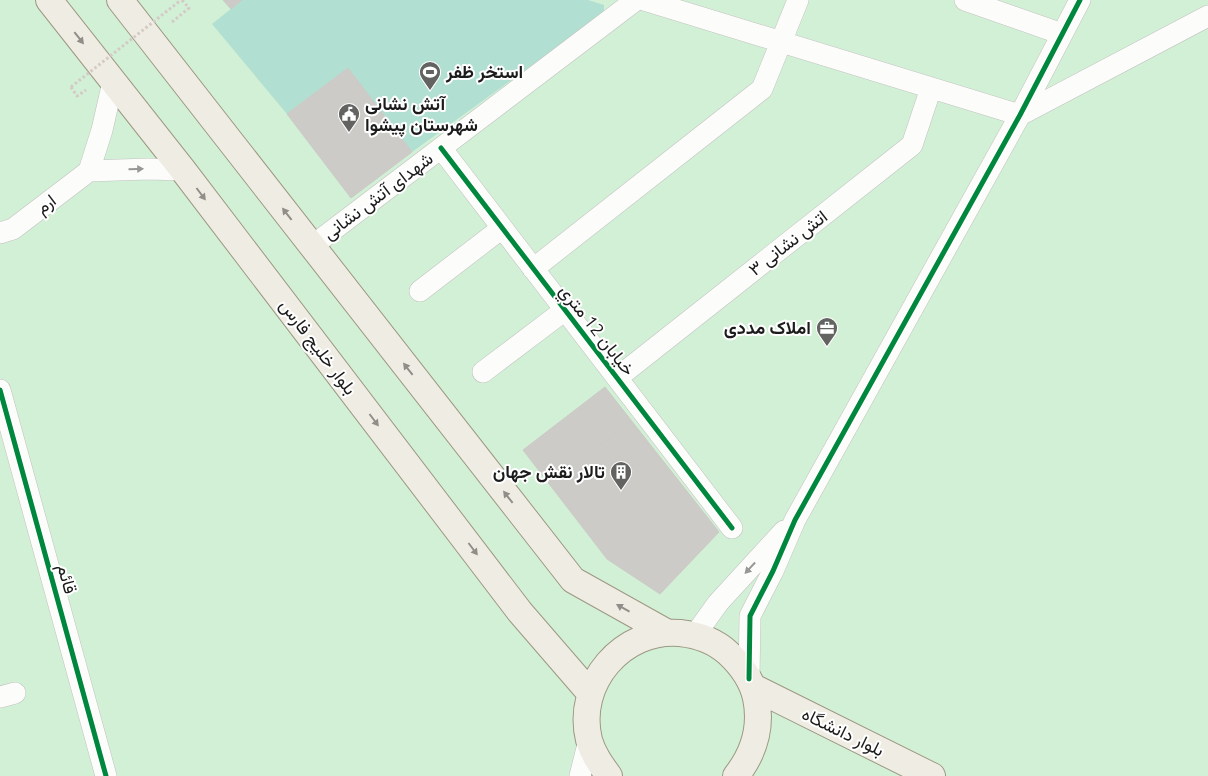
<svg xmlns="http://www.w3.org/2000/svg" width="1208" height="776" font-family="Ubuntu,Vazirmatn,sans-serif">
	<rect width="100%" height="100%" fill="#e9e9e4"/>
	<!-- park -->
	<path fill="#d2f0d6" d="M0,0h1208v776h-1208z"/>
	<!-- pitch -->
	<path fill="#b1dfd1" d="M242,0h346l16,5v8l-192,139 -64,-84 -61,46 -75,-90z"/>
	<!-- building -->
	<path fill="#cccbc7" stroke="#cccac6" d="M223,0h19l-11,9z
		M348,68l64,84 -61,46 -64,-84z
		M605,387l114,145 -59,62 -53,-35 -84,-109z
		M630,422l37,47 -79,61 -36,-47z"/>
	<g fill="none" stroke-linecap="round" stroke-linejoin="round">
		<!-- minor casing -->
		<g stroke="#c2c2c0" stroke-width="22">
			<path id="minor" d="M644,0l376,115 188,-99
				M965,0l97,34
				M441,148l291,380
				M89,171l13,-41 11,-48
				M0,233l13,-4 76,-58 59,-2 35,1
				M312,246l324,-246
				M533,269l229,-180 36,-89
				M420,291l82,-63
				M483,372l82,-62
				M617,378l295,-233 19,-57
				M0,390l106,386
				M695,635l23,-32 66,-72
				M749,679l1,-63 23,-45 22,-51 225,-405 60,-115
				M0,697l15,-4
				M580,776l9,-36"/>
		</g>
		<!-- major casing -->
		<g stroke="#9d9883" stroke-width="28">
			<path id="major" d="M49,0l134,170 337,442 70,81
				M120,0l453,580 93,52
				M753,687l179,89
				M609,776c-8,-11 -16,-22 -20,-36 -14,-57 34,-112 91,-107 18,2 35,8 48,20 14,13 24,27 28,45 6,29 -2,55 -20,78"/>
		</g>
		<!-- path -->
		<path stroke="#d4c9c5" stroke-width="3" stroke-dasharray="2.5 2.5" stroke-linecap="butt" d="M172,22l17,-14 -7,-8
			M71,87l6,9 9,-6"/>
		<!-- minor -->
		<use href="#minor" stroke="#fcfcfb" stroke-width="21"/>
		<!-- major -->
		<use href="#major" stroke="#efece3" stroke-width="26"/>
		<!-- path-bridge -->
		<path stroke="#d4c9c5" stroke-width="3" stroke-dasharray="2.5 2.5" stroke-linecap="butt" d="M71,87l110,-87"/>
		<!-- cycleway casing -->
		<g stroke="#fff" stroke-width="8">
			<path id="cycleway" d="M441,148l291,380
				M0,390l106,386
				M749,679l1,-63 23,-45 22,-51 225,-405 60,-115"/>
		</g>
		<!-- cycleway -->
		<use href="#cycleway" stroke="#00873e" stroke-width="5"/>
	</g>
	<!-- one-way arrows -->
	<defs><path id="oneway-solid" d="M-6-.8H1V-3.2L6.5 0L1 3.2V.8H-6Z" transform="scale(1.25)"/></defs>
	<g fill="#908e89">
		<use href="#oneway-solid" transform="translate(79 38) rotate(52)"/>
		<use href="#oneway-solid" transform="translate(201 194) rotate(53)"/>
		<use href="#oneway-solid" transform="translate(287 214) rotate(-128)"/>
		<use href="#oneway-solid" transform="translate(408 369) rotate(-128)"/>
		<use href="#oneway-solid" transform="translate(374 420) rotate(53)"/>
		<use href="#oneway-solid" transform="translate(508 497) rotate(-128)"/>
		<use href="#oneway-solid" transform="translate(473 549) rotate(53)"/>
		<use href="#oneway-solid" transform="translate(623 608) rotate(-151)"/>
	</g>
	<g fill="#979796">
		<use href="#oneway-solid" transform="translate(136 169) rotate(-1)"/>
		<use href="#oneway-solid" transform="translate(750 568) rotate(133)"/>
	</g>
	<!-- icons -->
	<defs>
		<g id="stadium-pin" transform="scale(1.125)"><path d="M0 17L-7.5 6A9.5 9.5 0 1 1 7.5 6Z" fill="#636361" stroke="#fff"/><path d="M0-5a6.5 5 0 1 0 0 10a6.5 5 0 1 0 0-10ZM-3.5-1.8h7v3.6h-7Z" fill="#fff"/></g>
		<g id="civic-pin" transform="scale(1.125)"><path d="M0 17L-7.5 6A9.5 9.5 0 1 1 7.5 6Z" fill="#636361" stroke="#fff"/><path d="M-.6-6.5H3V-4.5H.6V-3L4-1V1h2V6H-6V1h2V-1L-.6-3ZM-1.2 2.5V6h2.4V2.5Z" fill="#fff"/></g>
		<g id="office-pin" transform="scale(1.125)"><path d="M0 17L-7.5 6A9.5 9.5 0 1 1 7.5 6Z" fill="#636361" stroke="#fff"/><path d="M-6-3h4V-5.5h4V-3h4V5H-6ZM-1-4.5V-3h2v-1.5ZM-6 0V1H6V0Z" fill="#fff"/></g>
		<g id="building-pin" transform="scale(1.125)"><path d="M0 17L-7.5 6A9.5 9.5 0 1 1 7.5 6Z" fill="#636361" stroke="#fff"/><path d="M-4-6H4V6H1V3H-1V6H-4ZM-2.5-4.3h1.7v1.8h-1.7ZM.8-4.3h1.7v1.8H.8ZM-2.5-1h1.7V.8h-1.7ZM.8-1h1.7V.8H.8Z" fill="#fff"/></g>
	</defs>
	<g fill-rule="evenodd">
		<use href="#stadium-pin" x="430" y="72"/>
		<use href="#civic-pin" x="349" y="114"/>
		<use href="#office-pin" x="827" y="328"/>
		<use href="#building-pin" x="621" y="472"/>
	</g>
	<g text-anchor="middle" stroke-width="4" stroke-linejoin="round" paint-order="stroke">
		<!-- poi labels -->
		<g font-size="18" font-weight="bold" fill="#1b1b1b" stroke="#fff" text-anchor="start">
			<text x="446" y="78">استخر ظفر</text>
			<text x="365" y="110">آتش نشانی<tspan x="365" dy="21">شهرستان پیشوا</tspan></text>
			<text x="811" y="334" text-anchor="end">املاک مددی</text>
			<text x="605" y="478" text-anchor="end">تالار نقش جهان</text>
		</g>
		<!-- street labels -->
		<g font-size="18" fill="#1b1b1b" stroke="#fff">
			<text transform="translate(378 196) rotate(-37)" y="6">شهدای آتش نشانی</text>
			<text transform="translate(46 204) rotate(-37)" y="6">ارم</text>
			<text transform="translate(788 243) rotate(-38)" y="6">اتش نشانی ۳</text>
			<text transform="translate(597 330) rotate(52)" y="6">خيابان 12 متري</text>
			<text transform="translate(318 347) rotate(53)" y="6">بلوار خلیج فارس</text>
			<text transform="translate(67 579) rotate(75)" y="6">قائم</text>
			<text transform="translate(843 732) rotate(26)" y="6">بلوار دانشگاه</text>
		</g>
	</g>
</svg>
